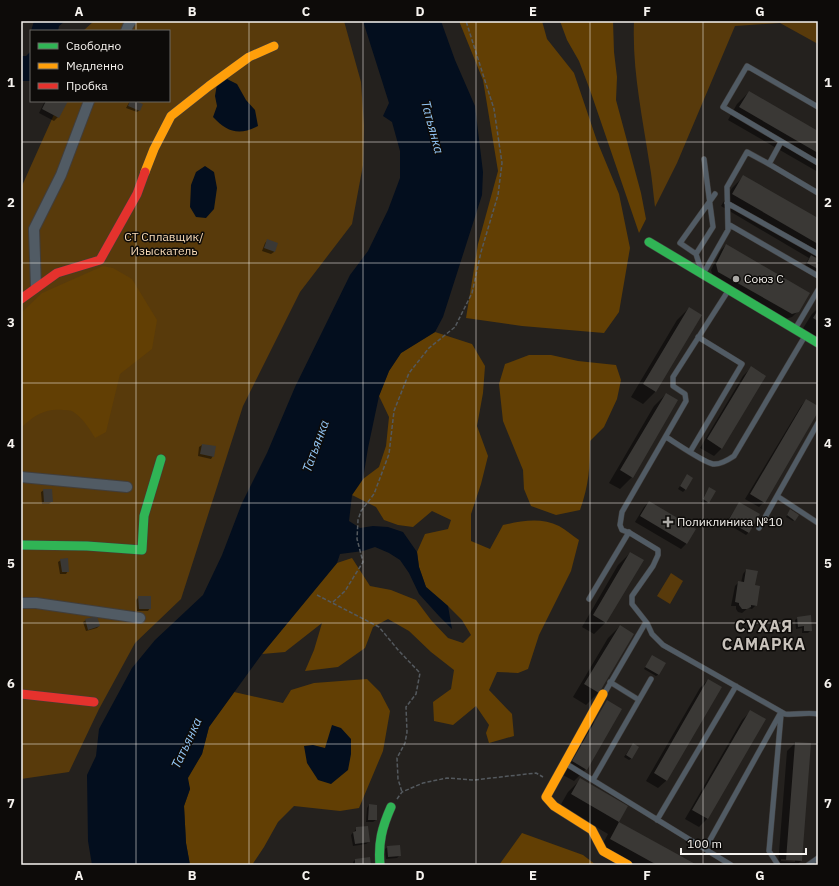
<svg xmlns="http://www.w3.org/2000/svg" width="839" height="886" font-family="'IBM Plex Sans',sans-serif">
	<rect width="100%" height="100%" fill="#24211e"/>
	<!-- green -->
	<path fill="#583a0b" d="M94,21h250l17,61 3,44 -1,39 -11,59 -52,68 -57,114 -62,193 -46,44 -36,66 -30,63 -48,7v-591l39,-87h109v-70h-86z
		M634,21h184v23l-38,-21 -45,3 -58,137 -22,44c-2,-15 -3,-31 -6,-46 -7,-47 -17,-92 -15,-140z
		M671,573l12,8 -13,23 -13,-8z"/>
	<!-- forest -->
	<path fill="#623f04" d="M459,21h83l5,18 27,34 23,68 22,53 11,54 -11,64 -15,21 -82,-7 -56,-8 12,-74 20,-73 -15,-91z
		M560,21h53l1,31 3,25 -1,23 25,93 5,26 -7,14 -49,-143 -11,-29 -12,-21z
		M103,266l10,2 19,11 25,41 -5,29 -32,25 -14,58 -11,6c-6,-10 -12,-20 -23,-27 -2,-1 -6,-1 -9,-1 -18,-2 -30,6 -42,18v-115l21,-20z
		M435,332l37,12 13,22 -2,27 -6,33 11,30 -7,28 -10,30v27l19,8 13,-24c18,-4 38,-8 56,1 7,4 14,10 20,14l-8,31 -32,64 -11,34 -10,4 -21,-1 -8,18 23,24 2,22 -25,7 -3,-10 3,-8 -13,-19 -23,19 -19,-4 -1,-19 18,-13 3,-19 -23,-18 -22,-21 -21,-12 -15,8 -8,21 -27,19 -33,4 9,-21 8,-27 -37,29 -23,2 75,-91 15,-5 18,28 21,4 25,10 15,20 17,18 15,5 8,-8 -9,-15 -14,-14 -22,-19 -7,-20 -2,-15 8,-18 23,-5 3,-9 -19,-9 -19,16 -15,-2 -14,-5 -8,-13 -24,-12 11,-16 16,-12 7,-21 3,-29 -10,-21 10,-25 12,-18z
		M529,355h22l27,6 38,4 5,15 -4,19 -13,28 -14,14c0,26 -1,44 -10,69l-24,5 -25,-9 -7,-17 -1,-19 -20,-49 -4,-37 6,-20z
		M367,679l13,13 10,19 -7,40 -24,57 -19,3 -46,-5 -16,16 -14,25 -12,18h-62l-4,-22 -2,-37 6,-17 -3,-11 15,-24 7,-27 25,-35 49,11 8,-13 23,-7z
		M522,833l61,22 13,10h-97z"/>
	<!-- water -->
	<path fill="#030e1e" d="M34,21h31l-6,5 -1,5h-27z
		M363,21h78l14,39 20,46 8,66 -1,23 -39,122 -8,15 -34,21 -12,18 -10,25 -11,52 -5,31 -11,16 -3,26 11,7 13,-2 15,1 15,5 14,20 2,15 7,20 22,19 4,23 -13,-13 -20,-22 -10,-21 -9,-13 -11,-7 -14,-6 -12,4 -23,3 -3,9 -75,91 -53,73 -7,27 -14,24 2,11 -6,17 2,37 4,22h-98l-4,-24 -1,-66 9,-19 3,-27 33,-61 23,-28 48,-45 19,-40 20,-52 25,-50 28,-66 55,-112 18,-24 20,-41 12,-32v-27l-8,-29 -9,-6 6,-13z
		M31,51v30h-10v-25h5z
		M227,79l10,5 9,16 9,10 3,16c-19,10 -31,6 -45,-9l4,-11 -2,-10 2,-12z
		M205,166l9,6 3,16 -3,21 -8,9 -10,-1 -6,-10 1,-22 5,-13z
		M332,725l9,3 10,11v15l-3,16 -17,14 -13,-4 -11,-17 -3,-17 9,-1 12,3z"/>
	<!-- shadow -->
	<path fill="#0007" fill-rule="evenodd" d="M749,92l69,40v40l-90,-52 9,-16z
		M45,101h22l-9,16 -4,4 -15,-8z
		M130,101h3l7,9 -3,2 -11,-4z
		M744,176l74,44v34l-4,4 4,2v9l-2,2 -11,-6 4,-7 -88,-52 11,-18z
		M267,241l9,3 -2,8 -3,2 -9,-3 3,-8z
		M726,245l72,66 -6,6 -6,2 -73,-42 -2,-7 10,-20z
		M689,308l12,7 -46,77 -12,12 -12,-7 46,-77z
		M818,308v32l-16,-10 10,-16z
		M751,368l-29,80 -8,8 -14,-8 43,-72z
		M666,394l-34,83 -12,12 -11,-6 45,-77z
		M806,400l12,8v2l-54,92 -5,5 -14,-8 56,-93z
		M202,445l13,2 -2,9 -2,3 -13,-3 1,-9z
		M687,475l-2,15 -2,2 -5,-3z
		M709,488l-1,14 -2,2 -5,-2z
		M44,490l8,11 -3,3h-7l-1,-12z
		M649,502l46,27 -9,15 -5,5 -46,-27 9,-15z
		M739,503l10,29 -3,3 -20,-12z
		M790,511l4,9 -1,1 -7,-4z
		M630,553l-24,69 -12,12 -12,-7 36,-62z
		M61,560l7,11 -2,3h-6l-2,-12z
		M746,570l8,16 2,19 -4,4 -4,-1 -6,5 -4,-1 -2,-3v-3h-5l4,-20 4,-4 2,1 2,-9z
		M139,597l11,11 -2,3h-11l-1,-11z
		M798,618l13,12 -3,3h-6v-5l-6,1 -1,-9z
		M86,620l13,6 -2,2 -11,3 -3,-9z
		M620,626l-22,67 -12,12 -13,-8 35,-59z
		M650,659l9,15 -3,2 -12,-7z
		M708,680l-41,100 -9,8 -12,-7 54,-93z
		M750,712l14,8 -57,99 -8,8 -14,-8 57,-99z
		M595,714l-9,55 -12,12 -13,-7z
		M795,743l6,118 -4,4h-19l9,-114zM781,859l14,1v2l-14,-1z
		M633,744l-1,14 -3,2 -5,-3z
		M580,780l47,27 -9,15 77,43h-71l-25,-14 9,-17 -48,-28 8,-14z
		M369,805l7,15 -3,2h-7l1,-14z
		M357,828l12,14 -3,2 -13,2 -2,-11z
		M388,847l12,8 -3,3 -11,1 -1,-10z
		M355,860l15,5h-17v-3z"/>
	<!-- building -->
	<path fill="#3a3835" d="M749,91l69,40v22l-79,-46z
		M46,101h22l-9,17 -17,-9z
		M130,101h6l7,3 -3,7 -12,-5z
		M743,175l75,43v26l-86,-50z
		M267,239l11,4 -3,9 -11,-4z
		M726,244l84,49 -11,19 -7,2 -74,-42 -2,-8z
		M811,255l7,4v10l-11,-6z
		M689,307l13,8 -46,77 -13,-8z
		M818,310v11l-5,-3z
		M751,366l15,10 -44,73 -15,-10z
		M666,393l12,7 -45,78 -13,-8z
		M806,399l12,7v6l-53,91 -15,-9z
		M202,444l14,2 -2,11 -14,-3z
		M687,474l6,4 -7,12 -6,-4z
		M709,487l7,4 -7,12 -6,-4z
		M43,489h9l1,13h-9z
		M649,501l47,28 -9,15 -47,-28z
		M739,502l21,12 -11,19 -21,-12z
		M790,509l9,6 -4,6 -8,-6z
		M630,552l14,8 -38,63 -13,-8z
		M68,558l1,14h-7l-2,-13z
		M746,569l12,2 -3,14 5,1 -3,20 -6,-1v2l-4,2h-5l-3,-4v-2l-4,-1 3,-21 6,1z
		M138,596h13v13h-12z
		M811,615l1,16h-8v-5l-6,1 -1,-10z
		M97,616l3,10 -12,4 -3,-11z
		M620,625l14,9 -35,59 -15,-9z
		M652,655l14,8 -7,12 -14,-8z
		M708,679l14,8 -55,94 -13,-8z
		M607,700l15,9 -35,61 -15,-9z
		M750,710l16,9 -58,100 -16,-9z
		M795,742l16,1 -9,118 -16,-1z
		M633,743l6,4 -7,12 -6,-4z
		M580,778l48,28 -9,16 -48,-28z
		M369,804l8,1v15h-9z
		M619,822l78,43h-40l-47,-26z
		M368,826l2,16 -15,2 -2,-12 3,-1v-4z
		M400,845l1,11 -13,1 -1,-11z
		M370,857l1,8h-16v-6z"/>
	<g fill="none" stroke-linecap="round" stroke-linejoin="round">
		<!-- lane casing -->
		<g stroke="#413e3c" stroke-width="6">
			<path id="lane" d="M818,107l-71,-41 -24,41 95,56
				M781,142l-12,22 49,29
				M727,203l91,51
				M728,224l90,52
				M696,254l-16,-11 35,-49
				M701,270l-5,-16 17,-27 -9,-68
				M703,274l25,-44 -1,-43 20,-35 22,12
				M728,291l-55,86v9l12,8 1,7 -64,111 -2,13 2,5 8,3 28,17v5l-5,11 -21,30v8l15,19 5,11 11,11 122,69c11,1 22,-2 33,0
				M795,329l23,-39
				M666,437c10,6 37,25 47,27 7,1 15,-4 21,-8l71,-120
				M690,452l52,-88 -44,-27
				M777,496l41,27
				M759,528l59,-105
				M589,599l40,-67
				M610,682l29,18
				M604,694l42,-72
				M565,763l166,102
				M593,780l58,-101
				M657,820l79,-134
				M705,849l76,-137
				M778,865l-9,-14 12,-136
				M808,865l10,-7"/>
		</g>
		<!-- street casing -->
		<g stroke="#413e3c" stroke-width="12">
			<path id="street" d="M126,31l2,-5 3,-5
				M36,287l-2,-58 27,-54 28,-74
				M21,477l106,10
				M21,603h15l104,15"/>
		</g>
		<!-- fast casing -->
		<g stroke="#413e3c" stroke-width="10">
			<path id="fast" d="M649,242l169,101
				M21,545l66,1 55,4 2,-34 17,-57
				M380,865c-2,-22 2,-38 11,-58"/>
		</g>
		<!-- slow casing -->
		<g stroke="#413e3c" stroke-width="10">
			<path id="slow" d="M145,172l9,-23 17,-33 38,-30 40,-29 25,-11
				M603,694l-57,103 8,9 38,24 11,21 25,14"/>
		</g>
		<!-- jam casing -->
		<g stroke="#413e3c" stroke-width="10">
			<path id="jam" d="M21,299l36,-26 43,-13 37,-66 8,-22
				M21,694l73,8"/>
		</g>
		<!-- path -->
		<path stroke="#54595e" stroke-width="1.5" stroke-dasharray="4 2" stroke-linecap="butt" d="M317,595l62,32 20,24 21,22 -4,21 -10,13 1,25 -2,11 -8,15 1,21 4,13
			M333,602l12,-11 18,-29 -6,-23 1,-19 3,-9 13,-17 15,-40 5,-43 15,-38 20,-25 26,-21 17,-34 9,-41 17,-57 4,-32 -8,-54 -28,-88
			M397,799l5,-7 21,-9 24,-5 27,2 62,-7 7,4"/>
		<!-- lane -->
		<use href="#lane" stroke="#515b64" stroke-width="5"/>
		<!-- street -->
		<use href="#street" stroke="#515b64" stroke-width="10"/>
		<!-- fast -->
		<use href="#fast" stroke="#30b455" stroke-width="9"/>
		<!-- slow -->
		<use href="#slow" stroke="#ff9f0a" stroke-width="9"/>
		<!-- jam -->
		<use href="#jam" stroke="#e5322d" stroke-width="9"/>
	</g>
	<!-- grid -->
	<path fill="none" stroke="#f6f3ef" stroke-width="1" stroke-opacity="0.55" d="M136,21v10M249,21v844M363,21v844M476,21v844M590,21v844M703,21v844M136,101v764M21,142h797M21,263h797M21,383h797M21,503h797M21,623h797M21,744h797"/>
	<!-- markers -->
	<g fill="#acaaa6" stroke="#0d0b09" stroke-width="1.5">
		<circle cx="736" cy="279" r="4"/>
		<path d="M666 516h4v4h4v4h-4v4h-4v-4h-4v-4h4z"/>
	</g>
	<g text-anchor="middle" stroke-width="3" stroke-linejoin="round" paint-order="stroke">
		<!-- park labels -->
		<g font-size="12" fill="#fadcb8" stroke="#0d0b09">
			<text x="164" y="241">СТ Сплавщик/<tspan x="164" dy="14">Изыскатель</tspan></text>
		</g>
		<!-- poi labels -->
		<g font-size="12" fill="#f6f3ef" stroke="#0d0b09" text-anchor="start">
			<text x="744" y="283">Союз С</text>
			<text x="677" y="526">Поликлиника №10</text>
		</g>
		<!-- water labels -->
		<g font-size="13" font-style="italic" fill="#92c5f5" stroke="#0d0b09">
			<text transform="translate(433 127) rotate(75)" y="5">Татьянка</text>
			<text transform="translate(315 446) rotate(-70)" y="5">Татьянка</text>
			<text transform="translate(186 743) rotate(-65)" y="5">Татьянка</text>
		</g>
		<!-- district labels -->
		<g font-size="16" font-weight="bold" letter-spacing="1" fill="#c9c3bc" stroke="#0d0b09">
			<text x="764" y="632">СУХАЯ<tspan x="764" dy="18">САМАРКА</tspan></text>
		</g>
	</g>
	<!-- border -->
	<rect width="839" height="886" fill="none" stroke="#0d0b09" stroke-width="44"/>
	<!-- legend -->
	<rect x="30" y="30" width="140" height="72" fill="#0d0b09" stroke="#6a6865"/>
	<rect x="38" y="43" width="20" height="6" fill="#30b455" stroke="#6a6865"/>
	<text x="66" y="50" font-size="12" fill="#f6f3ef">Свободно</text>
	<rect x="38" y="63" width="20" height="6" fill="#ff9f0a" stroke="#6a6865"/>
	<text x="66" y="70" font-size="12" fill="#f6f3ef">Медленно</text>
	<rect x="38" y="83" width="20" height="6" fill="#e5322d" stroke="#6a6865"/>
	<text x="66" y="90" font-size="12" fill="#f6f3ef">Пробка</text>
	<!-- scale -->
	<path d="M681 848v6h125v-6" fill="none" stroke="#f6f3ef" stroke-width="2"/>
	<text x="687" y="848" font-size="12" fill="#f6f3ef" stroke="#0d0b09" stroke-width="3" paint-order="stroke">100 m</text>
	<rect x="22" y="22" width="795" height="842" fill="none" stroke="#f6f3ef" stroke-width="1.5"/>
	<g font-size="13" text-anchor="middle" font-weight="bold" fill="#f6f3ef">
		<text x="79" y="16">A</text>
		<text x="192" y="16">B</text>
		<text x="306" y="16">C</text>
		<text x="420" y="16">D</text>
		<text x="533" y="16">E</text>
		<text x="647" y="16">F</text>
		<text x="760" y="16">G</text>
		<text x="11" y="87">1</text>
		<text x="828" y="87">1</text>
		<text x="11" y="207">2</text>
		<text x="828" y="207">2</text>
		<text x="11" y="327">3</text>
		<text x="828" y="327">3</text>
		<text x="11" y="448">4</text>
		<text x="828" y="448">4</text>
		<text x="11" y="568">5</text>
		<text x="828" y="568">5</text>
		<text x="11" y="688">6</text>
		<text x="828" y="688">6</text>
		<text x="11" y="808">7</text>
		<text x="828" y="808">7</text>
		<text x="79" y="880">A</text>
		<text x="192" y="880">B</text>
		<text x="306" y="880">C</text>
		<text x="420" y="880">D</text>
		<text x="533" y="880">E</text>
		<text x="647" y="880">F</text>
		<text x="760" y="880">G</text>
	</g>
</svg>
